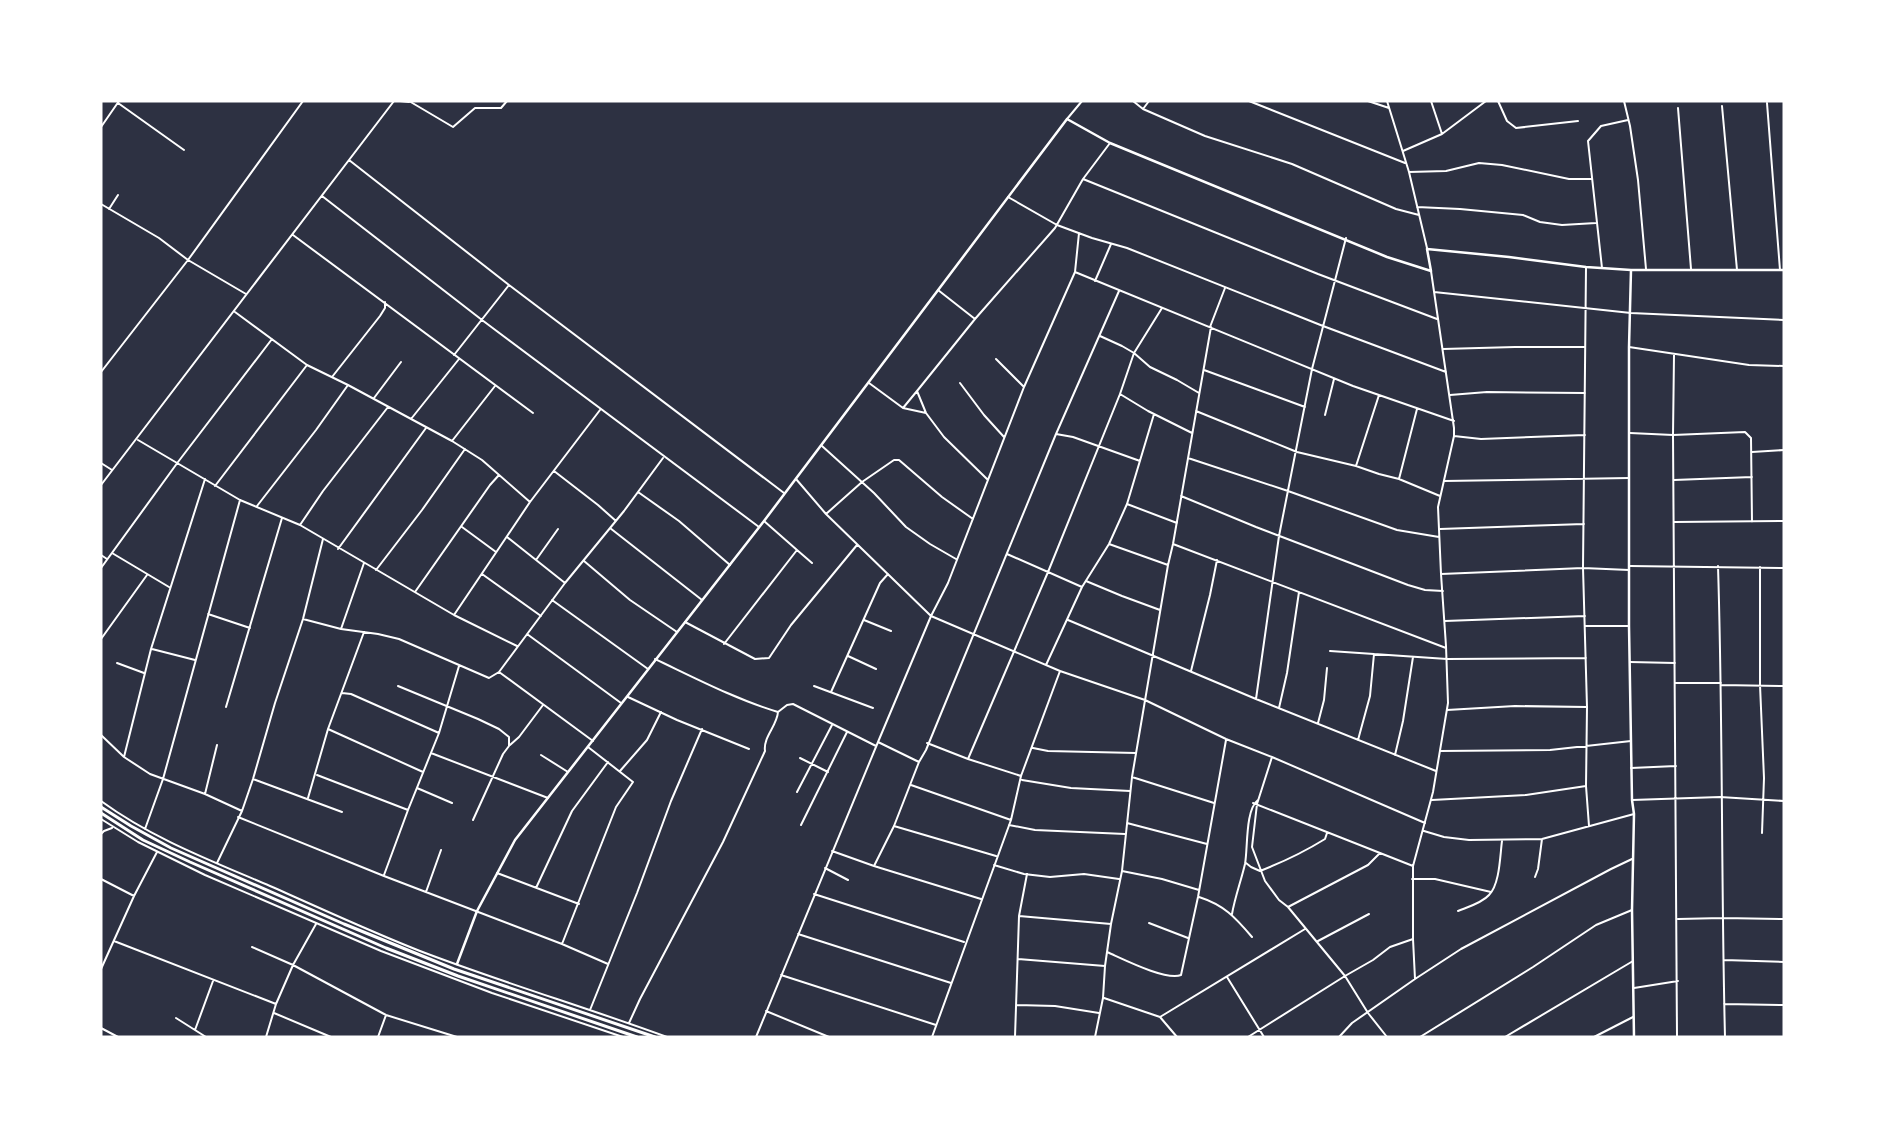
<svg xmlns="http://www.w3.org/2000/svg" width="1885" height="1138" font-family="'Sofia Sans Condensed',sans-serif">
	<rect width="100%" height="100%" fill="#2d3142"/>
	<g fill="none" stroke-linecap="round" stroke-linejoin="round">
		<!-- minor -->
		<path stroke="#fff" stroke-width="2" d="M400,101l9,1
			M409,101l44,26 22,-19h26l6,-7
			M1133,101l10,8 62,27 87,28 104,45 23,6
			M1249,101l156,62
			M1368,101l21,7
			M1387,101l22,71 18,76
			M1431,101l11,33
			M1498,101l9,20 9,7 62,-7
			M1624,101l6,25 8,54 8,89
			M118,103l66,47
			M1767,103l13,167
			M1722,106l15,164
			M1678,108l13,161
			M1143,109l6,-8
			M1067,119l15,-18
			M101,127l18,-26
			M1403,151l39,-17 44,-33
			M349,160l160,125 275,208
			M1409,172l37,-1 33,-8 23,2 67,14h23
			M1083,179l235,95 119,45
			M322,196l160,124 277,207
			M1008,197l49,28 35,13 35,10 196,78 123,46
			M101,204l58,34 29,22 58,34
			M1417,207l43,2 63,6 17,7 22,3 34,-2
			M109,209l9,-14
			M293,235l240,178
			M1586,267l-3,301 4,139 -1,79 3,40
			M1602,268l-14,-127 13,-15 27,-6
			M1075,272l278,114 101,35
			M1095,281l16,-37
			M938,290l37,29
			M1434,292l197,21 153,7
			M235,312l72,53 41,20 104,56 30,19 48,42
			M1210,327l15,-39
			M1100,336l22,10 12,7 16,14 27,13 22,13
			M1629,347l120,18 35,1
			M1443,349l72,-2h70
			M454,355l55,-70
			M1674,355l-1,80 4,602
			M996,359l28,28
			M1204,370l101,37
			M101,372l87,-112 115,-159
			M332,377l48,-61 5,-8v-6
			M869,383l34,25
			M960,383l24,32 20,22
			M917,391l-14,17 23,5
			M1120,394l28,17 44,22
			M1450,395l37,-3 98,1
			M374,398l27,-36
			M1196,411l101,41 59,14 23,8 20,5 41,17
			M1325,415l9,-36
			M411,419l48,-60
			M1630,433l43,2 72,-3 6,6 1,84
			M1056,434l17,3 67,24
			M1454,436l27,3 104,-4
			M138,440l102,60 60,25 154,90 63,31
			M452,441l43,-55
			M822,446l52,47 32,34 24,17 26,15
			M1752,452l32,-2
			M1188,458l100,33 109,39 42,7
			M101,463l11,7
			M1356,466l23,-71
			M554,471l44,34 18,16
			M796,479l30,35 105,102 129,55
			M1399,479l18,-70
			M988,480l-44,-43 -18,-24 -9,-22 58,-72 80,-91 28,-49 27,-36
			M1674,480l78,-3
			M1444,481l185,-3
			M101,485l293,-384
			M215,486l92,-121
			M638,492l41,29 51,44
			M1181,496l75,31 152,58 17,5 18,1
			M1127,504l50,19
			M257,506l59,-76 32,-45
			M826,514l36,-32 32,-22h5l43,37 31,22
			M1674,522l110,-1
			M300,525l23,-34 65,-84
			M462,527l34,25
			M610,528l92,72
			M1440,529l144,-5
			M507,537l58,46
			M1109,544l59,21
			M1173,544l273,104
			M338,549l88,-121
			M797,550l15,13
			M112,553l57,34
			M1007,554l75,33
			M101,555l6,4
			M536,560l22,-31
			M584,561l46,39 47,32
			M1630,566l154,2
			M1718,566c5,157 3,314 7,471
			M1760,567v118l4,93 -2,55
			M101,568l77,-106 94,-123
			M376,570l46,-60 43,-61
			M482,574l59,42
			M1441,574l142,-6 46,2
			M1086,581l36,15 38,14
			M415,592l75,-107 9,-10
			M552,600l96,69
			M208,614l42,14
			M454,615l76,-113 70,-92
			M303,619l38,10 37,5 21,5 90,39 10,-6 66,-89 59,-72 39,-53
			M864,620l27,11
			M1068,620l188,79 180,72
			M1445,621l140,-5
			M685,622l70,37 14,-1 22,-33 66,-80
			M1586,626h42
			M341,629l23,-66
			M527,634l94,69
			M101,639l46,-64
			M724,644l73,-94 -33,-29
			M152,649l43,11
			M1330,651l117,8 139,-1
			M848,656l28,13
			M655,659c40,19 80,40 123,53l9,-7 6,-1 83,42
			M1630,662l45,1
			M117,663l27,10
			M1046,665l36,-78 27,-43 18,-40 27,-90
			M1191,671l19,-76 7,-35
			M499,672l94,69
			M1676,683h45
			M1721,685l63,1
			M398,686l80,33 21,10 10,8v9l-6,8 -30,66
			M814,686l59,22
			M831,692l49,-109 8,-9
			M342,693l9,1 88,39
			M628,697l49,23 72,29
			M1256,699l23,-163 33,-167 34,-131
			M226,707l56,-189
			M1279,708l8,-35 12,-81
			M1447,710l68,-4 72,1
			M1318,723l6,-23 3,-32
			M328,729l95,43
			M101,735l23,22 26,17 55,20 37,17
			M1358,740l12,-44 4,-42
			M878,742l41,20
			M927,743l41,16 53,17
			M510,745l9,-8 24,-32
			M1033,748l15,3 88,2
			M1440,751l110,-1 81,-9
			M431,753l117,45
			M541,755l27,17
			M1395,755l8,-34 10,-64
			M124,757l27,-108 54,-170
			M1272,757l-15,47 -5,43 13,34 14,19 9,7 57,69 23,37 19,24
			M800,758l28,14
			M968,759l80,-187 72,-178 14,-41 28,-45
			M1631,768l45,-2
			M620,771l27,-31 14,-28
			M317,775l91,35
			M1132,777l82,26
			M253,779l89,33
			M1022,780l49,8 59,3
			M911,785l100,35
			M417,788l35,15
			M797,792l35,-67
			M205,794l12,-49
			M308,798l20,-69 36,-97
			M1432,800l94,-5 60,-9
			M1632,800l88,-3 64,4
			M101,801c52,38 111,60 169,85 50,22 99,45 150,65 81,31 165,56 247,86
			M1253,803l160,63
			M238,817l146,59 178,68 46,20
			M101,819l37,23 67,33 176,76 111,42 131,44
			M1127,823l80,21
			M801,825l46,-93
			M1009,825l26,5 90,4
			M894,826l102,30
			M145,829l18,-50 77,-279
			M1424,831l20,6 25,3 73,-1 92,-25
			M101,834l3,-3 8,-3
			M832,851l42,15 107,33
			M217,863l25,-52 11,-32 22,-76 28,-84 20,-80
			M1246,863l5,4 9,4c23,-9 44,-19 65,-32l2,-6
			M994,865l30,9 26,3 34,-3 35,5
			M874,866l20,-40 25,-64 7,-12 130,-316 63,-143
			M825,868l23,12
			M1122,871l40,8 37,11
			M497,873l82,31
			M384,875l24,-65 31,-77 20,-67
			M1535,877l3,-8 4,-30
			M101,879l33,17
			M1412,879h23l56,13
			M536,888l36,-77 36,-49
			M426,892l15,-42
			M814,894l150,48
			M1199,897c25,8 36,20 53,40
			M1288,907l80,-42 12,-12
			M1458,911c10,-4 24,-8 31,-16 11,-11 11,-40 13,-54
			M1232,914c3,-17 9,-33 13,-50 3,-16 0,-54 13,-64
			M1019,916l92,8
			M1678,919l45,-1 61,1
			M1149,923l39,15
			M798,934l153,49
			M114,941l162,63
			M1318,941l51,-27
			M562,944l54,-137 17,-25 -45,-35
			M252,947l41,18 93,50 71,22
			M1107,952c16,7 59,29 74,23l17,-78 28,-157
			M1018,959l87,7
			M1724,960l60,2
			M101,969l33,-73 23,-44
			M781,975l155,50
			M1227,977l37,60
			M1415,979l-2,-40v-73l20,-74 15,-89 -2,-57 -5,-72 -3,-67 16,-71v-8l-23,-157
			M1634,988l44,-7
			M1104,998l56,19 17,20
			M1724,1004l60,1
			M1017,1005l38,1 44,7
			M590,1010l47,-117 34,-92 31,-72
			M766,1011l63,26
			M274,1013l57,24
			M1160,1017l145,-88
			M176,1018l30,19
			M629,1023l11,-24 83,-157 42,-91c-2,-14 12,-25 13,-39
			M101,1028l17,9
			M195,1030l18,-49
			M266,1037l10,-33 17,-39 23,-41
			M378,1037l8,-22
			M756,1037l122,-295 53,-126 17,-33 76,-196 51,-115 4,-39
			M932,1037l79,-217 10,-44 39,-105 85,29 81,39 46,18 153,66
			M1015,1037l4,-121 8,-42
			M1095,1037l8,-39 2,-32 6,-42 11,-53 10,-94 36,-212 5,-21 38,-217
			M1248,1037l97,-61 28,-16 17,-13 23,-8
			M1339,1037l13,-14 63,-44 46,-30 150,-80 21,-10
			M1420,1037l113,-70 63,-42 36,-15
			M1505,1037l128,-76
			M1594,1037l39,-20"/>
		<!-- tertiary -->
		<path stroke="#fff" stroke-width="2.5" d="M1631,270l-2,77v279l3,174 2,14 -2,96 2,127
			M457,964l20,-53 38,-71 249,-319 303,-402 43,24 277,114 44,14 -4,-22 82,8 77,10 45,3h153"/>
		<!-- trunk -->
		<path stroke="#fff" stroke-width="3" d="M101,807l30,19 40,22 173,76 110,45 201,68
			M101,813l42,27 47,22 196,86 72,28 179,61"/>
	</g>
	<!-- border -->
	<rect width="1885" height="1138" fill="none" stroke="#ffffff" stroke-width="205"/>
</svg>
